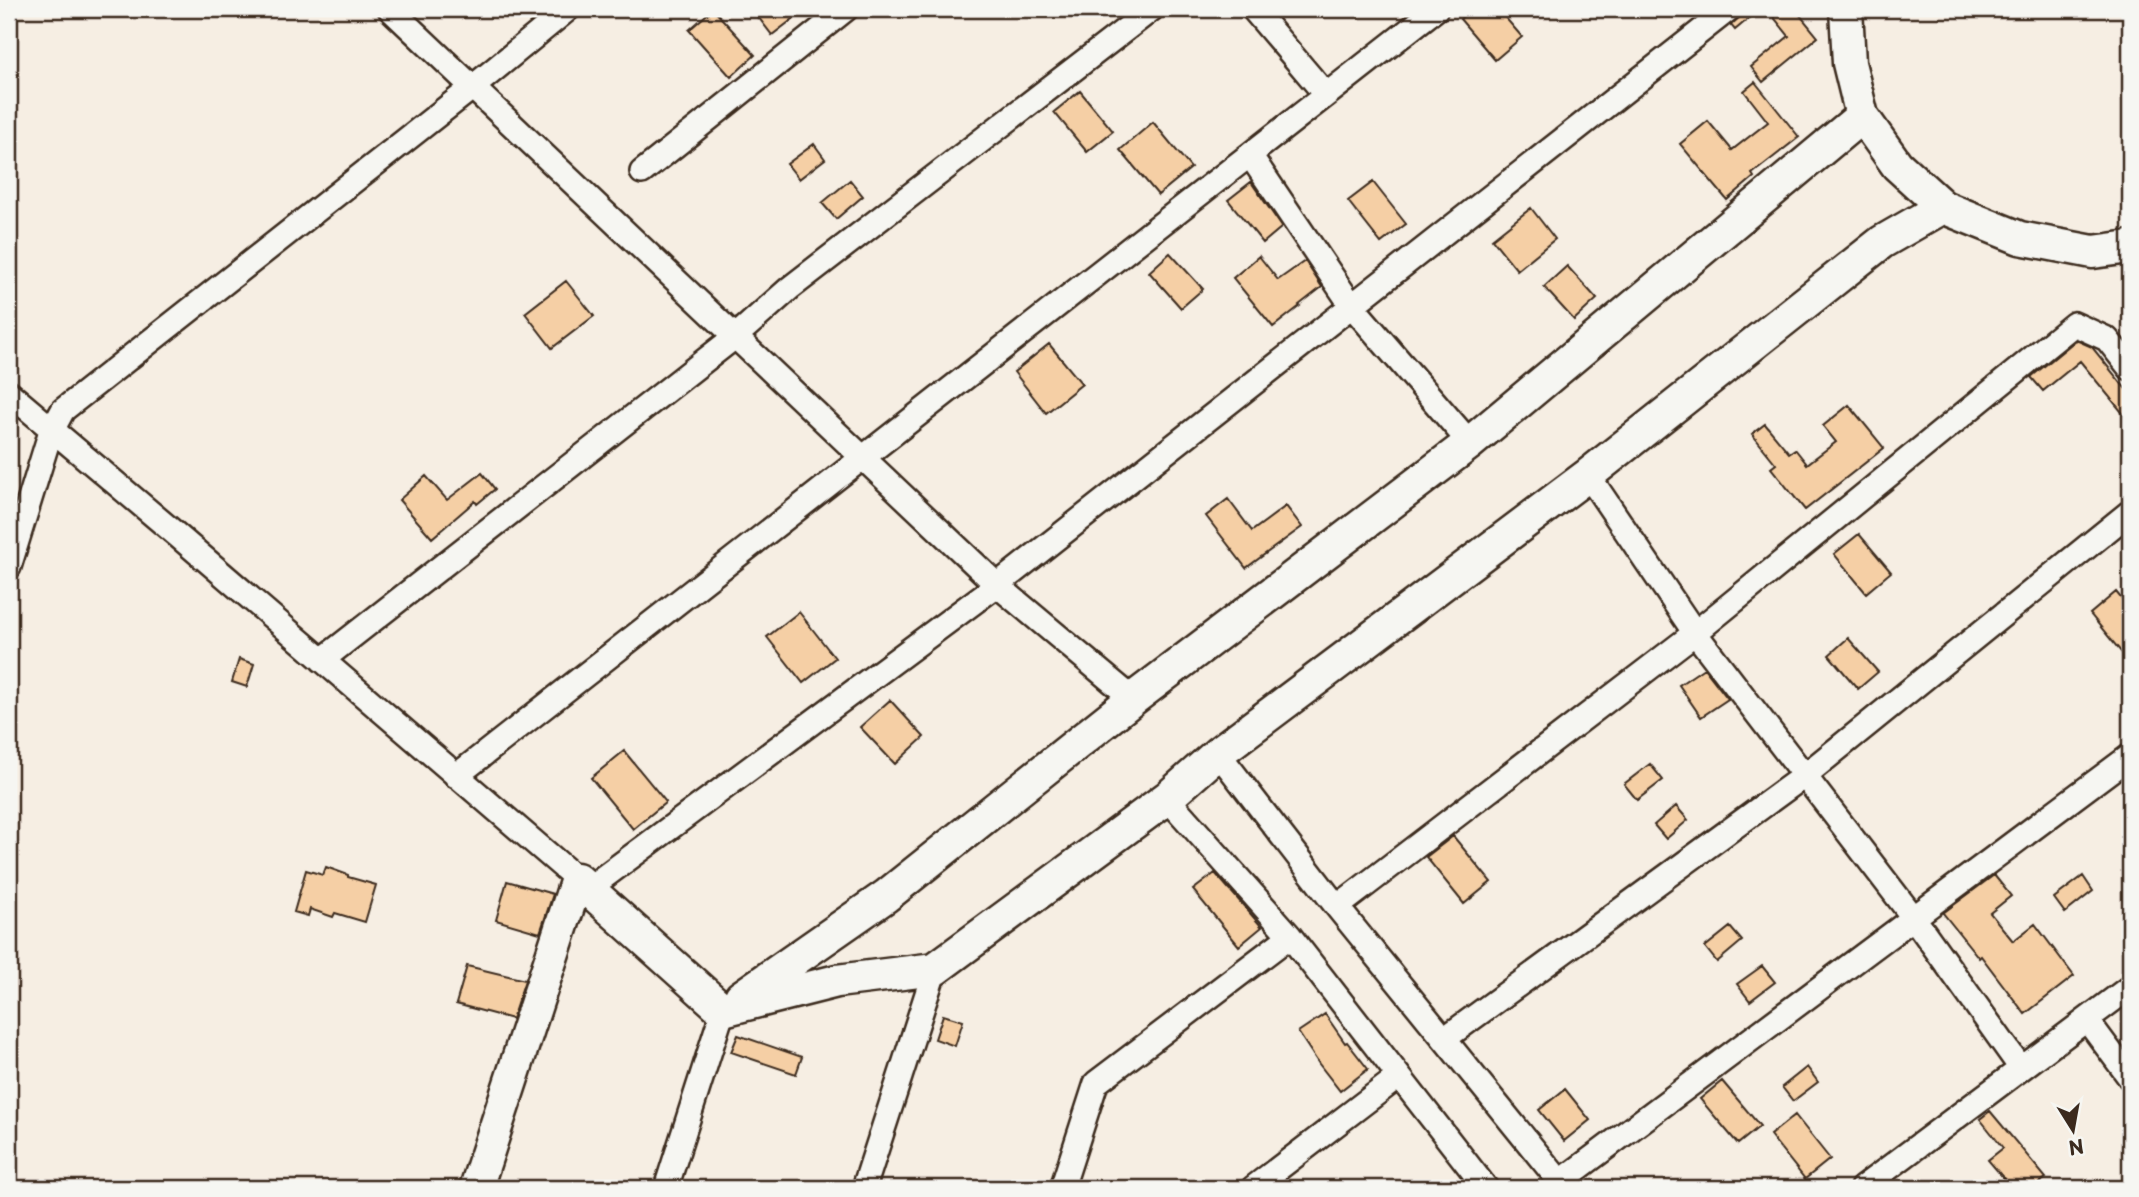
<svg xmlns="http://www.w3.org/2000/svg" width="2139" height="1197" font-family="'Playpen Sans',sans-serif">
	<rect width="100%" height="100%" fill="#f6eee3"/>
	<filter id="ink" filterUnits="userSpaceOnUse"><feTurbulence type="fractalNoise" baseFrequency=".0143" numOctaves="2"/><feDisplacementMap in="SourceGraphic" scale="14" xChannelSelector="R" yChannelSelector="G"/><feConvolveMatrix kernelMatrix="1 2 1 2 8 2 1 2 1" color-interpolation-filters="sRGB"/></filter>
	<g filter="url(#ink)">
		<!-- building -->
		<path fill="#f5cfa5" stroke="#3b2a1e" stroke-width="2" d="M713,9l42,46 -24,22 -42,-47z
			M752,9h54l-34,26z
			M1471,9h27l24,28 -27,23 -35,-41z
			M1743,9h17l-25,21 -4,-5 11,-10z
			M1767,9h28l23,28 -55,45 -12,-15 38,-31z
			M1755,82l44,55 -47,37 2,3 -27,23 -47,-56 28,-23 24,29 36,-28 -24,-31z
			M1080,91l33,40 -26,21 -33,-40z
			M1153,122l38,46 -33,27 -38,-45z
			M814,144l11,15 -26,20 -12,-15z
			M850,180l13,16 -27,23 -14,-16z
			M1251,182l31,45 -19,16 -35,-43z
			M1373,182l33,42 -25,19 -33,-42z
			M1531,208l24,31 -38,31 -25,-31z
			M1170,253l33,36 -22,19 -32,-36z
			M1259,256l19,24 27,-19 17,26 -23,18 1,1 -27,21 -40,-49z
			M1567,266l30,33 -23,21 -30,-33z
			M566,281l28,35 -42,32 -27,-35z
			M2076,340l16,7 38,47v28l-50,-61 -37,30 -12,-14z
			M1049,344l33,40 -36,29 -32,-41z
			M1849,405l35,43 -79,62 -34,-42 5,-4 -24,-30 13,-10 24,29 6,-4 12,15 29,-22 -13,-16z
			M482,473l13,16 -18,15 -2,-3 -43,37 -33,-38 27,-24 21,24z
			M1228,499l24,32 34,-25 16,21 -56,41 -40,-52z
			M1859,534l32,38 -25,21 -32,-39z
			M2116,592l14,17v54l-40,-49z
			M799,612l36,46 -32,25 -36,-46z
			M1848,638l30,34 -20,17 -29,-34z
			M239,659l15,5 -7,23 -15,-5z
			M1704,668l24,31 -27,18 -22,-32z
			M890,700l34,37 -29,27 -35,-37z
			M624,751l42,51 -33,27 -42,-51z
			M1650,764l13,16 -26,20 -13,-16z
			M1676,806l12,14 -22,19 -12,-14z
			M1453,836l38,46 -27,22 -38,-47z
			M326,867l22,8v2l28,8 -11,37 -30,-9 -2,4 -23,-8 -2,7 -14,-4 12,-42 17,5z
			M1215,873l47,54 -23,19 -46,-56z
			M1994,875l17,21 -21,17 23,28 22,-17 39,52 -49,38 -44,-58 -2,2 -36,-45z
			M2083,876l10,15 -28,22 -11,-15z
			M507,881l46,13 -13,39 -44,-13z
			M1730,927l12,14 -25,21 -12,-15z
			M467,966l58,14 -13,39 -56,-15z
			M1762,966l13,16 -25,19 -13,-17z
			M1325,1014l20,29 2,-1 21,27 -28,22 -21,-27 -21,-32z
			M943,1015l20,6 -8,25 -20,-7z
			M738,1035l64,22 -6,17 -65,-22z
			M1807,1067l11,15 -25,19 -11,-14z
			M1722,1081l38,45 -22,18 -38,-45z
			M1565,1089l25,31 -26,21 -25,-31z
			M1990,1111l56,67 -14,10h-20l-24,-28 15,-12 -23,-29z
			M1795,1115l35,44 -25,20 -35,-44z"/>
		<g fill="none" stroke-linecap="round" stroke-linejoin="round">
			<!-- street casing -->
			<g stroke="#3b2a1e" stroke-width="28">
				<path id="street" d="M390,9l607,576 136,114
					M1253,9l73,86
					M1250,155l102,151 118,137
					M642,172l204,-163
					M9,393l168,142 400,344
					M1588,475l107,158 218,284 108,151
					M9,567l41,-133 13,-24 410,-323 95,-78
					M322,660l414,-324 54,-48 362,-279
					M1218,753l119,154 228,281
					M456,776l980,-767
					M1167,798l123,138 196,252
					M589,888l408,-303 732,-576
					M1337,907l358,-274 379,-309 33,15 23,29
					M2087,1020l43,58
					M1444,1039l360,-263 326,-264
					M1560,1182l570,-426
					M666,1188l57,-178
					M864,1188l71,-219
					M1062,1188l34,-105 194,-147
					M1253,1188l145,-111
					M1862,1188l268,-201"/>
			</g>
			<!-- secondary casing -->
			<g stroke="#3b2a1e" stroke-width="37">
				<path id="secondary" d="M1846,9l3,54 13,53 35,49 46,42 77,31 73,14 37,-5
					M741,997l145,-101 247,-197 337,-256 392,-327
					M723,1010l114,-29 98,-12 232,-171 51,-45 370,-278 294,-233 61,-35
					M476,1188l101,-309 146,131"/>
			</g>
			<!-- street -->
			<use href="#street" stroke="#f6f6f2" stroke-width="23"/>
			<!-- secondary -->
			<use href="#secondary" stroke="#f6f6f2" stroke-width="32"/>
		</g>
	</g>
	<!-- margin -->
	<rect width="2139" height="1197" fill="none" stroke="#f6f6f2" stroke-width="35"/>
	<rect x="18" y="18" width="2104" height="1162" fill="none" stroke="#3b2a1e" stroke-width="2.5" filter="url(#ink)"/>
	<!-- north arrow -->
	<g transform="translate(2073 1130) rotate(169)" stroke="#f6f6f2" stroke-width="5" paint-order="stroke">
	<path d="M0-5L12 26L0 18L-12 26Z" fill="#3b2a1e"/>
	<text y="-10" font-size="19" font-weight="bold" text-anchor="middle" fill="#3b2a1e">N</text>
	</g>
</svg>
